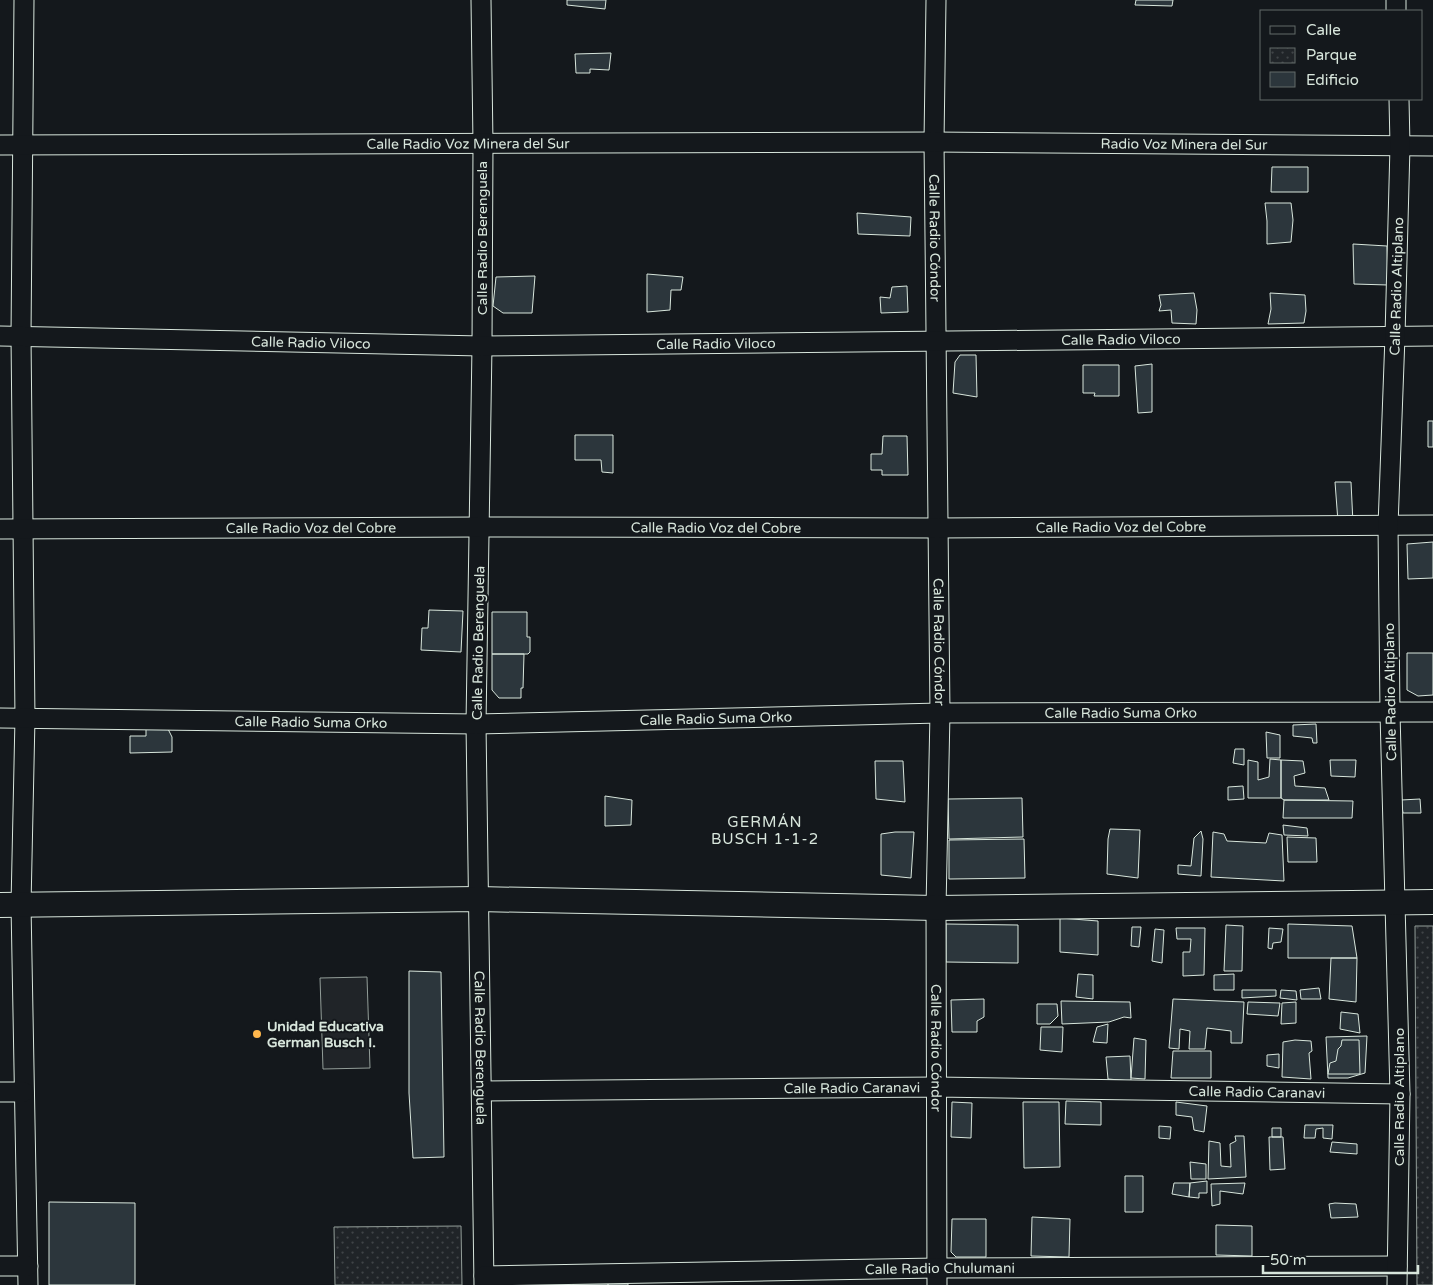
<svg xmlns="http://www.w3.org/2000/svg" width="1433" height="1285" font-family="'Varela Round',sans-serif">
	<defs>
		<pattern id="park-dots" width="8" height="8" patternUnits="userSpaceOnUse" patternTransform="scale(1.25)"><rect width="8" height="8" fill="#202428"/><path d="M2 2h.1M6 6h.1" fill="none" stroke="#404447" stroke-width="1.8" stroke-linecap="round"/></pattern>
	</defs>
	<rect width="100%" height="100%" fill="#14181c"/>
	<!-- grass -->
	<path fill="#202428" stroke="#939e99" d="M367,977l3,91 -47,1 -3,-91z"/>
	<!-- park -->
	<path fill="url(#park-dots)" stroke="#939e99" d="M1415,926h18v359h-16z
		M461,1226l1,59h-127l-1,-58z"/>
	<!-- building -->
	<path fill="#2c363c" stroke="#d8e6dc" d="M567,0h39l-1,9 -38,-4z
		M1136,0h37l-1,6 -37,-1z
		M611,53l-2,17 -19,-1v4h-14l-1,-19z
		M1272,167h36v25h-37z
		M1265,203h26l2,17 -2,22 -24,2v-23z
		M857,213l54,4 -1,19 -52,-2z
		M1353,244l34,2 1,39 -34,-1z
		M647,274l36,3 -2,13h-10l-1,20 -23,2z
		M535,276l-3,37h-29l-10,-7 3,-29z
		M907,286l1,26 -27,1 -1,-16 10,1 2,-11z
		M1194,293l3,17 -1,14 -24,-1 -1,-13 -12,1 2,-6 -2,-10z
		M1270,293l35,2 1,16 -2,12 -36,1 3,-15z
		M960,355h16l1,42 -24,-4 2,-31z
		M1152,364v48l-14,1 -3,-47z
		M1083,365h36v31h-25l1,-3h-12z
		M1428,421h5v26h-5z
		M575,435h38v38l-11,-1 -1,-12h-26z
		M883,436h24l1,39h-26v-5h-11v-16h11z
		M1335,482h16l2,41 -15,-1z
		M1433,542v36l-25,1 -1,-35z
		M429,610l34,1 -2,41 -40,-2 1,-22h6z
		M492,612h35v25h3v15l-2,2h-36z
		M1407,653h26v42l-15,1 -11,-6z
		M492,654h32l-1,34h-2v10h-22l-7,-8z
		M1316,724l1,19h-4l-1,-5 -19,-2v-11z
		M146,729h22l4,8v15l-42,1v-17h16z
		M1266,732l14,3v23h-13z
		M1235,749h9v16l-11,-2z
		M1270,759l11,1v38h-33v-38l10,2v18l11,-3z
		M1281,760l22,1 2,12 -11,3 1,10 30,2 4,12h-45l-3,-2z
		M1330,760h26l-1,17 -24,-1z
		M875,761h28l2,41 -29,-3z
		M1243,786l1,13 -16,1v-13z
		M605,796l27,4 -1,25 -26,1z
		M1022,798l1,39 -74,2 -1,-40z
		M1420,799l1,14h-18l-2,-13z
		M1284,800l69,1 -1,17h-69z
		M1283,825l24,3 1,8 -24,-1z
		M1110,829l30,1 -2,48 -31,-4 1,-35z
		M1201,831l2,8 -2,37 -23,-2v-9l13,1 3,-28z
		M895,832h19l-3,46 -30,-3v-41z
		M1213,832l11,2 3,7 39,2 3,-10 13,2 2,46 -73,-4z
		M1287,837l29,1 1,24h-29z
		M1024,839l1,39 -76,1v-39z
		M1060,918l38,3v34l-38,-3z
		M946,924l72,1v38l-72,-1z
		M1288,924l64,2 5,32h-69z
		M1226,925l17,1 -1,45h-18z
		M1132,927h9l-2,20 -8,-1z
		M1176,928h29l-1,47 -21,1v-24h7l1,-13h-14z
		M1269,928l14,1 -2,13 -8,1 -1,6 -4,-1z
		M1155,929l9,1 -2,33 -10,-2z
		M1331,958h26l-1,44 -27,-3z
		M409,971l32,1 3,185 -31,1 -4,-65z
		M1078,974l15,1v24l-17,-2z
		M1234,974v16h-20v-15z
		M1319,988l2,11h-20l-1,-9z
		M1242,990h34v6l-34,2z
		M1281,990l15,1 1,9 -17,-2z
		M984,999v18l-7,4v11h-25l-1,-32z
		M1173,999l71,3 -2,41h-11v-12l-24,-3 -2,21h-16l1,-18 -10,-2 -1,20 -10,-1z
		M1061,1001l69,1 1,16 -7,-1 -15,5 -47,2z
		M1248,1002l32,1 -2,13 -31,-2z
		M1296,1002v21l-15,1 1,-21z
		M1037,1004h20l1,12 -8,8h-13z
		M1341,1012l17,2 2,19 -20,-4z
		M1108,1024l-1,19 -14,-1 4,-15z
		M1041,1027h22l-1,25 -22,-2z
		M1367,1036l-2,37 -17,5h-20l-2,-41z
		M1134,1038l12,2 -1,39 -14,-1z
		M1295,1040l16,1 1,10 -3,2 2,26 -29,-2 1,-35z
		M1342,1040h17l1,34h-32l2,-11 6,-2 2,-12 3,-3z
		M1173,1051h38v27h-40z
		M1279,1054v14l-12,-2v-11z
		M1130,1056l1,25 -23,-2 -2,-22z
		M1066,1101l35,1v23l-36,-1z
		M952,1102l20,1 -1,35 -20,-1z
		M1023,1102h36l1,65 -36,1z
		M1176,1102l31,4 -3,26 -10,-2 -2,-13 -16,-2z
		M1305,1125h28l-1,14 -9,-1v-10l-7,1 -1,9h-11z
		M1159,1126l12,1 -1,12 -11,-1z
		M1272,1128h9v9h-9z
		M1235,1136h9l2,41 -38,2 1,-38 11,2 1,23 10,1 -1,-23 6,-3z
		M1269,1137h14l2,32 -15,1z
		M1332,1142l25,2v10l-27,-2z
		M1190,1162l16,2v15h-15z
		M1125,1176h18v36h-18z
		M1207,1181v12h-8v5l-10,-1 1,-14z
		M1174,1183h16l-1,14 -17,-3z
		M1245,1183l-2,11 -23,-3v13l-8,2 -1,-22z
		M49,1202l86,1v82h-86z
		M1335,1203l21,1 2,13 -27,1 -2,-14z
		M1032,1217l38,2 -1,38 -38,-1z
		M952,1219h34v38h-30l-5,-5z
		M1216,1225l36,1v30l-36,-1z
		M573,1282h35v3h-35z
		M608,1282l20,1v2h-20z"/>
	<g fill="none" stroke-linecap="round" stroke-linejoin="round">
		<!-- minor casing -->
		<g stroke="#d8e6dc" stroke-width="21">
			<g id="minor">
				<path d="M24,0l-3,336 4,382 -4,187 7,380"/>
				<path id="s1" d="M481,0l2,144 -1,202 -6,378 8,561"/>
				<path id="s2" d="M936,0l-2,142 6,571 -4,195 1,377"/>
				<path d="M1396,0v11"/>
				<path id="s3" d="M0,145l934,-3 499,4"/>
				<path id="s4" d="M0,336l482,10 951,-10"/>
				<path id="s5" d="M0,529l480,-2 458,1 495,-3"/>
				<path id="s6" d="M0,718l476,6 464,-11 493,-1"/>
				<path id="s7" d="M483,1091l453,-4 464,7"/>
				<path d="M0,1092h24"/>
				<path d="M0,1266h28"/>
				<path id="s8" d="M484,1276l453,-8 460,-2"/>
				<path id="s9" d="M1397,1285l3,-191 -10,-381 -2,-187 7,-190 5,-190 -1,-47"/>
			</g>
		</g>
		<!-- tertiary casing -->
		<g stroke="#d8e6dc" stroke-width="26">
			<path id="tertiary" d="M0,905l478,-6 458,9 497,-6"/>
		</g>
		<!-- minor -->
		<use href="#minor" stroke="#14181c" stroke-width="19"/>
		<!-- tertiary -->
		<use href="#tertiary" stroke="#14181c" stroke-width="24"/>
	</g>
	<!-- markers -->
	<circle fill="#ffb74d" stroke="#14181c" stroke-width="2" cx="257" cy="1034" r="5"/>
	<g text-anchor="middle" stroke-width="4" stroke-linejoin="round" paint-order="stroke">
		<!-- street labels -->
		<g font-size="14" fill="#d8e6dc" stroke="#14181c">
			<text dy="5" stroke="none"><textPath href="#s3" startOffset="468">Calle Radio Voz Minera del Sur</textPath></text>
			<text dy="5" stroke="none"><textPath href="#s3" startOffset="1184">Radio Voz Minera del Sur</textPath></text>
			<text transform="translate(482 238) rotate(-90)" y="5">Calle Radio Berenguela</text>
			<text dy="5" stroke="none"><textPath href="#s2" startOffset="238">Calle Radio Cóndor</textPath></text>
			<text dy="5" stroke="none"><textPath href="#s9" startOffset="999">Calle Radio Altiplano</textPath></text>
			<text dy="5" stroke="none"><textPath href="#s4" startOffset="1121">Calle Radio Viloco</textPath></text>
			<text dy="5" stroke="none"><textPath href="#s4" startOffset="311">Calle Radio Viloco</textPath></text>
			<text dy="5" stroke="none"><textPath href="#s4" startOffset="716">Calle Radio Viloco</textPath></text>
			<text dy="5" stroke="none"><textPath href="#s5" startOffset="1121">Calle Radio Voz del Cobre</textPath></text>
			<text dy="5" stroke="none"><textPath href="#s5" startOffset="311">Calle Radio Voz del Cobre</textPath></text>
			<text dy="5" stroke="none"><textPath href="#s5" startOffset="716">Calle Radio Voz del Cobre</textPath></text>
			<text transform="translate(478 643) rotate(-89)" y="5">Calle Radio Berenguela</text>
			<text dy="5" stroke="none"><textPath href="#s2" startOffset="642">Calle Radio Cóndor</textPath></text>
			<text transform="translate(1390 692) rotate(-91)" y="5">Calle Radio Altiplano</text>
			<text dy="5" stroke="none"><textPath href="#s6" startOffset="1121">Calle Radio Suma Orko</textPath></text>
			<text dy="5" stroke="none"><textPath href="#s6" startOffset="716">Calle Radio Suma Orko</textPath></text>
			<text dy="5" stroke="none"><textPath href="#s6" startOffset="311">Calle Radio Suma Orko</textPath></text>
			<text dy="5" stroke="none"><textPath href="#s1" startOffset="1048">Calle Radio Berenguela</textPath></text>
			<text dy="5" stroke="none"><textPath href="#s2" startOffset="1048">Calle Radio Cóndor</textPath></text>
			<text dy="5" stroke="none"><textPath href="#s7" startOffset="369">Calle Radio Caranavi</textPath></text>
			<text dy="5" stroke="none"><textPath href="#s7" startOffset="774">Calle Radio Caranavi</textPath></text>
			<text transform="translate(1399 1097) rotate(-90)" y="5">Calle Radio Altiplano</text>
			<text dy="5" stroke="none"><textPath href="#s8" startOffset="456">Calle Radio Chulumani</textPath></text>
		</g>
		<!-- poi labels -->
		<g font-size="14" font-weight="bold" fill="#d8e6dc" stroke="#14181c" text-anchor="start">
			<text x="267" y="1031">Unidad Educativa<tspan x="267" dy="16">German Busch I.</tspan></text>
		</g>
		<!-- neighbourhood labels -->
		<g font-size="15" letter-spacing="1" fill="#d8e6dc" stroke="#14181c">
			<text x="765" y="827">GERMÁN<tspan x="765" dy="17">BUSCH 1-1-2</tspan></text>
		</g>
	</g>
	<!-- legend -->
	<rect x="1260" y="10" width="162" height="90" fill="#14181c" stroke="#626a69"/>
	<rect x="1270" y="26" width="25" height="8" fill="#14181c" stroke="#626a69"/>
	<text x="1306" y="35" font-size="15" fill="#d8e6dc">Calle</text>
	<rect x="1270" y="48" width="25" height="15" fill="url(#park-dots)" stroke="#626a69"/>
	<text x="1306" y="60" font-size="15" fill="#d8e6dc">Parque</text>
	<rect x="1270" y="72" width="25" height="15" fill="#2c363c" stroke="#626a69"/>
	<text x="1306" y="85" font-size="15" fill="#d8e6dc">Edificio</text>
	<!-- scale -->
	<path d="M1263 1265v8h155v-8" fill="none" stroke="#d8e6dc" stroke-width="2.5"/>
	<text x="1270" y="1265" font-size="15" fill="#d8e6dc" stroke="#14181c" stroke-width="4" paint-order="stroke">50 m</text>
</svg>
